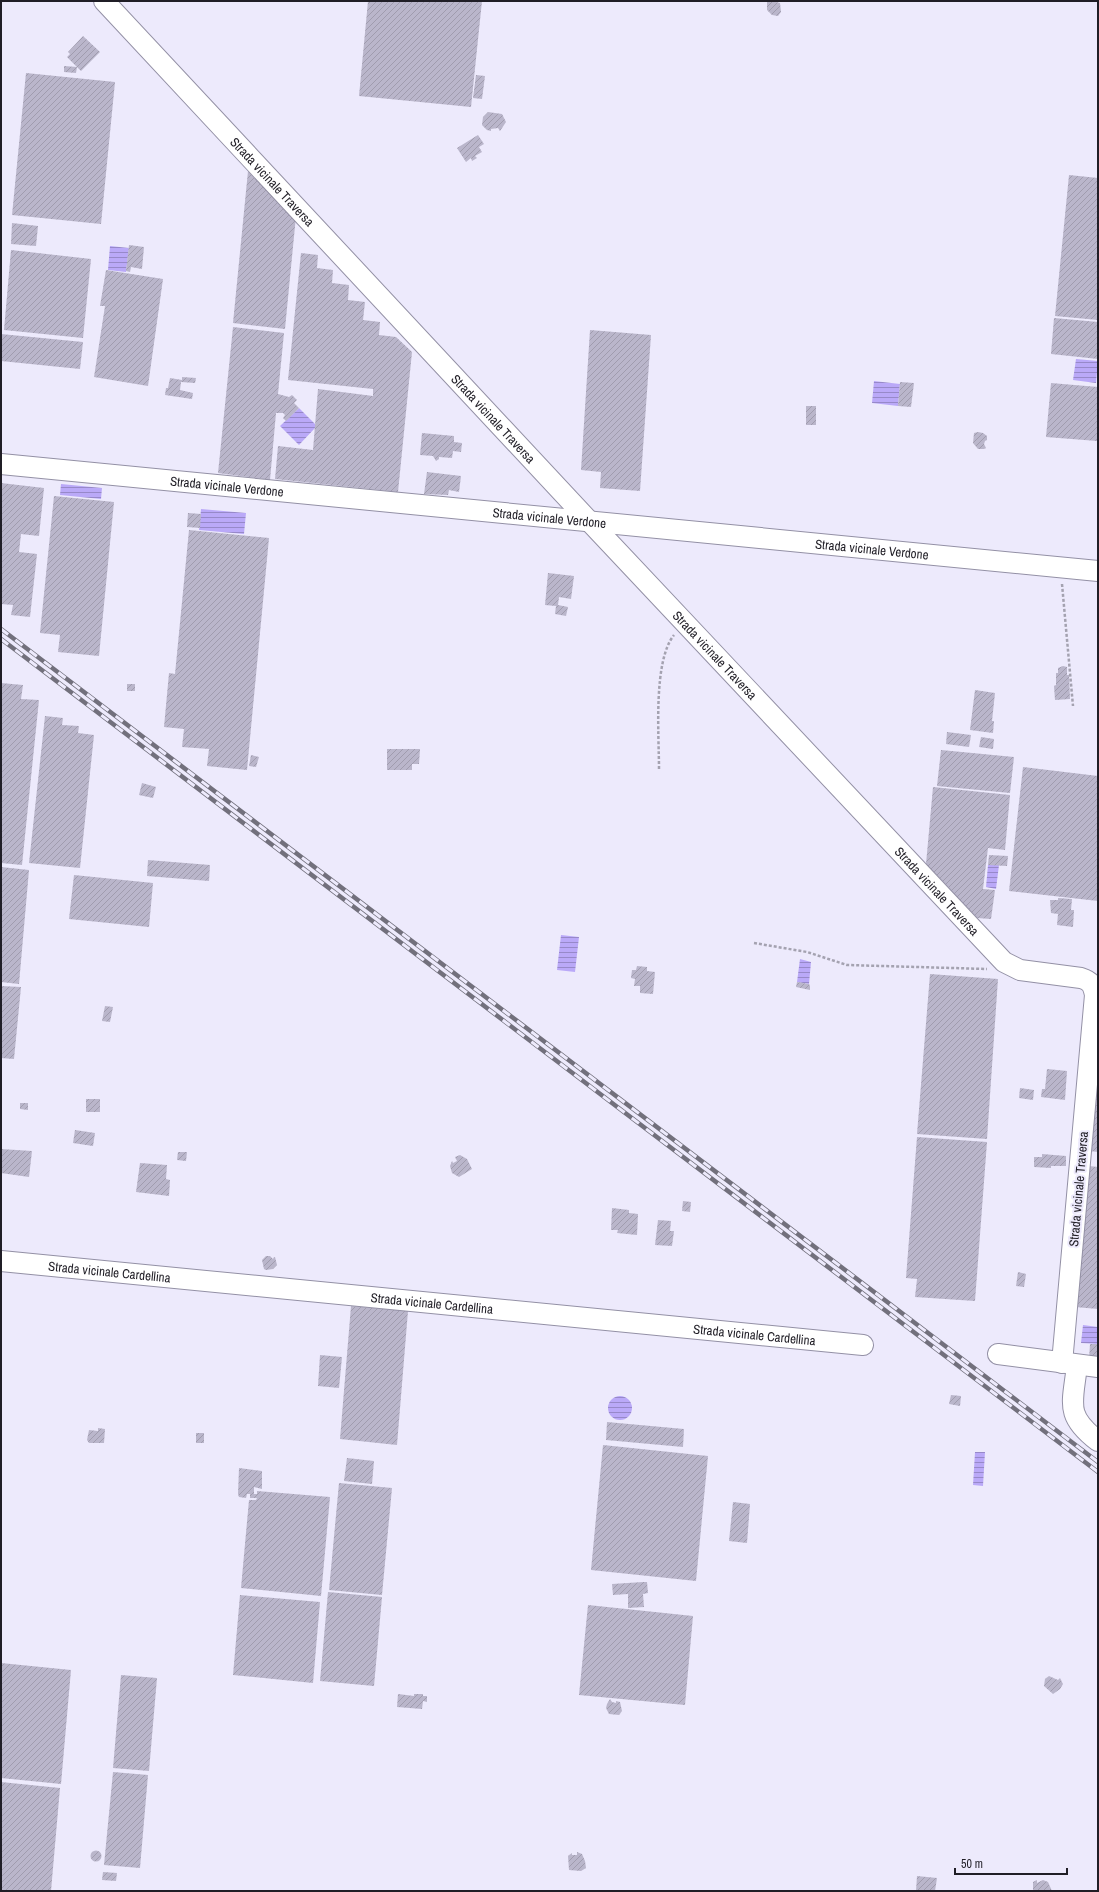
<svg xmlns="http://www.w3.org/2000/svg" width="1099" height="1892" font-family="'Archivo Narrow',sans-serif">
	<defs>
		<pattern id="water-rules" width="6" height="5" patternUnits="userSpaceOnUse"><rect width="6" height="5" fill="#baa9f8"/><path d="M0 2.5h6" fill="none" stroke="#9789c9"/></pattern>
		<pattern id="building-hatch" width="6" height="6" patternUnits="userSpaceOnUse"><rect width="6" height="6" fill="#bab6cb"/><path d="M-1 1l2-2M0 6l6-6M5 7l2-2" fill="none" stroke="#a09cae"/></pattern>
	</defs>
	<rect width="100%" height="100%" fill="#edeafc"/>
	<!-- water -->
	<path fill="url(#water-rules)" d="M110,246l19,2 -3,24 -18,-2z
		M1076,359l22,2 -2,22 -23,-3z
		M874,381l26,3 -2,22 -26,-3z
		M299,408l16,16v4l-16,17 -19,-19z
		M61,484l41,4 -1,11 -41,-4z
		M201,509l45,4 -2,21 -45,-4z
		M988,865h11l-3,24 -10,-2z
		M561,935l18,2 -4,35 -18,-2z
		M800,959l11,3 -2,22 -12,-2z
		M1083,1325l15,2v17l-17,-1z
		M608 1408a12 12 0 1 1 24 0a12 12 0 1 1-24 0Z
		M975,1452h10l-2,34 -10,-1z"/>
	<!-- building -->
	<path fill="url(#building-hatch)" d="M368,1h114l-11,106 -112,-11z
		M773,1l7,2 1,9 -3,4 -6,-1 -5,-5v-8z
		M83,36l17,16 -19,19 -4,-4 -1,6 -12,-1v-6l13,1 -10,-10 3,-3 -2,-2z
		M26,73l89,9 -14,142 -89,-9z
		M476,75l9,1 -3,23 -9,-1z
		M488,112l14,2 4,8 -6,9 -2,-3 -7,1v2l-4,-1 -5,-5 1,-8z
		M478,135l6,9 -5,3 3,5 -7,4 2,2 -5,3 -1,-3 -5,4 -9,-14z
		M248,171l48,45 -11,113 -52,-6z
		M1069,175l29,3v142l-43,-4z
		M12,223l26,3 -2,20 -25,-2z
		M129,245l15,2 -2,22 -11,-2 -1,5 -4,-1z
		M11,250l80,9 -8,79 -79,-8z
		M301,253l17,2 -1,13 16,2 -1,13 17,2 -1,15 17,2 -2,18 17,2 -1,13 17,2 16,15 -14,140 -123,-13 3,-33 35,4 5,-61 55,7v-7l-85,-9z
		M106,270l57,9 -15,107 -54,-9 11,-71h-5z
		M1054,318l44,4v37l-47,-5z
		M233,327l51,6 -6,61 11,3 3,-2 5,5 -3,3 5,5 -13,13 -3,-3 2,-3 -2,-2h-7l-6,67 -52,-7z
		M590,330l61,5 -11,156 -40,-3 1,-16 -20,-2z
		M1,334l82,8 -3,27 -79,-8z
		M182,377l14,1 -1,5 -14,-1 -1,8 13,3 -1,6 -27,-4 1,-7h2l2,-10 12,2z
		M900,382l14,1 -3,24 -13,-1z
		M1051,383l47,4 -1,54 -51,-4z
		M806,406h10v19h-10z
		M978,432l5,1 4,3v4l-2,1 -1,3 2,4 -2,1h-6l-5,-6 1,-10z
		M422,433l32,3v6l8,1 -1,9 -8,-1 -1,7 -13,-1v2l-3,2 -3,-5 -13,-1z
		M427,472l34,4 -2,16 -10,-2 -1,5 -24,-1z
		M1,483l43,5 -5,48 -18,-2 -2,18 18,2 -7,63 -19,-2 2,-10 -12,-1z
		M54,496l60,6 -15,154 -41,-4 2,-17 -20,-2z
		M188,513l13,1 -1,14 -13,-1z
		M189,530l80,8 -22,232 -40,-4 2,-17 -27,-2 2,-18 -20,-2 5,-54 6,1z
		M548,573l26,3 -3,23 -12,-2 -1,8 10,2 -2,9 -11,-2 1,-8 -11,-1z
		M1063,666l4,1v8h2l1,24 -15,1 -1,-14 2,-1v-12h2v-5z
		M1,683l22,2 -2,14 18,1 -17,165 -21,-2z
		M127,684h8v7h-8z
		M975,690l20,3 -3,28h2l-1,12 -23,-3z
		M45,716l18,2 -1,7 17,1 -1,7 16,2 -14,133 -51,-5z
		M947,732l24,3 -2,12 -23,-3z
		M981,737l13,2 -1,10 -14,-2z
		M387,749h33l-1,15h-7v6h-25z
		M941,750l73,7 -4,36 -73,-7z
		M251,755l8,2 -3,10 -7,-1z
		M1023,767l75,9v125l-89,-10z
		M142,783l14,4 -3,11 -14,-3z
		M933,787l77,8 -5,55 -17,-2 -5,41 12,1 -4,29 -14,-1 -51,-54z
		M989,855l19,1 -1,10 -19,-1z
		M148,860l62,5 -1,16 -62,-5z
		M1,867l28,3 -10,114 -18,-2z
		M74,875l79,8 -4,44 -80,-8z
		M1058,898l14,1 -1,11h3l-1,17 -16,-2 1,-11 -7,-1 -1,-13h8z
		M637,966l10,1v4l8,1 -2,22 -13,-1v-7h-6l1,-7 -4,-1 1,-8h4z
		M930,974l68,5 -11,160 -70,-5z
		M797,982l12,2 1,2v4l-14,-3z
		M1,986l20,1 -7,72 -13,-1z
		M105,1006l8,1 -3,15 -8,-1z
		M1098,1066v86l-9,-1z
		M1047,1069l20,2 -2,29 -24,-3 1,-8h3z
		M1020,1088l14,2 -1,10 -14,-2z
		M86,1099h14v13h-14z
		M20,1103h8v7l-8,-1z
		M75,1130l20,3 -2,13 -20,-3z
		M917,1137l70,5 -12,159 -60,-4 2,-18 -11,-1z
		M1,1149l31,2 -3,26 -28,-4z
		M178,1152h9l-1,9 -9,-1z
		M1042,1154l24,2v10h-15v2l-17,-1v-10h8z
		M460,1155l7,4 5,10 -13,8 -7,-4 -2,-7 2,-5 1,2 4,-2 -2,-4z
		M140,1163l27,2 -1,14 4,1 -1,16 -33,-4z
		M1089,1166l9,1v142l-23,-2z
		M683,1201l8,1 -1,10 -8,-1z
		M612,1208l17,2v3l9,1 -1,21 -20,-2 1,-3h-7z
		M658,1220l13,1 -1,10h4l-2,15 -17,-1z
		M266,1256h4l3,3 1,-2h1l2,8 -4,4 -7,1 -2,-1 -2,-9z
		M1018,1272l8,2 -2,13 -8,-1z
		M351,1306l57,5 -11,134 -57,-6z
		M1090,1344h8v16l-9,-1z
		M320,1355l22,2 -3,31 -21,-2z
		M951,1395l10,1 -1,10 -11,-2z
		M607,1422l77,7 -1,18 -77,-7z
		M98,1428l7,1 -1,14h-15l-2,-3 2,-10 9,1z
		M196,1433h8v10h-8z
		M603,1445l105,11 -12,125 -105,-11z
		M347,1458l27,3 -2,23 -28,-3z
		M239,1468l23,3v18l-8,-2v7h3v-3l73,6 -9,99 -80,-8 8,-88h7l1,-2h-7v-4h-3l-1,4 -7,-1 -1,-3z
		M339,1483l53,5 -10,107 -53,-5z
		M733,1502l17,2 -3,39 -18,-2z
		M643,1582h4l1,11 -5,1 1,13 -16,1v-14l-15,1 -1,-11z
		M328,1592l54,5 -8,89 -54,-5z
		M240,1595l80,7 -7,81 -80,-8z
		M588,1605l105,11 -8,89 -106,-10z
		M1,1663l70,7 -10,114 -60,-6z
		M121,1675l36,3 -8,93 -36,-3z
		M1049,1676l9,4 2,-2 3,6 -3,5 -7,5 -9,-8 1,-7z
		M398,1694l16,2v-2h9v2h4v6l-4,-1 -1,8 -25,-2z
		M610,1699l2,3 4,1v-2l4,1 2,9 -3,4 -10,-1 -3,-6 1,-4z
		M113,1772l35,3 -8,93 -36,-3z
		M1,1782l59,6 -9,103h-50z
		M90.5 1856a5.5 5.5 0 1 1 11 0a5.5 5.5 0 1 1-11 0Z
		M577,1852l5,2 3,7 1,7 -5,3 -12,-1 -1,-14 4,-3v2h5z
		M103,1872l14,1 -1,8 -14,-1z
		M917,1876l20,2 -2,13h-19z
		M1037,1880v3l6,-3 5,2 4,9h-19v-9z"/>
	<g fill="none" stroke-linecap="round" stroke-linejoin="round">
		<!-- minor casing -->
		<g stroke="#9390a5" stroke-width="22">
			<g id="minor">
				<path id="s1" d="M104,1l485,520 415,441 16,8 61,8c10,3 12,7 14,17l-33,368"/>
				<path id="s2" d="M1,464l1097,107"/>
				<path id="s3" d="M1,1261l862,84"/>
				<path d="M998,1354l100,13"/>
				<path d="M1077,1365c-4,38 -13,50 21,76"/>
			</g>
		</g>
		<!-- path -->
		<path stroke="#a4a2b0" stroke-width="2.5" stroke-dasharray="3 2" stroke-linecap="butt" d="M1062,584l11,122
			M659,769c0,-34 -6,-108 15,-134
			M754,943l53,9 40,13 140,4"/>
		<!-- minor -->
		<use href="#minor" stroke="#fff" stroke-width="20"/>
		<!-- rail casing -->
		<g stroke="#72707c" stroke-width="4.5">
			<path id="rail" d="M1,629l1097,833
				M1,639l1097,833"/>
		</g>
		<!-- rail -->
		<use href="#rail" stroke="#edeafc" stroke-width="3" stroke-dasharray="9" stroke-linecap="butt"/>
	</g>
	<g text-anchor="middle" stroke-width="4" stroke-linejoin="round" paint-order="stroke">
		<!-- street labels -->
		<g font-size="13" fill="#201e26" stroke="#edeafc">
			<text dy="5" stroke="none"><textPath href="#s1" startOffset="247">Strada vicinale Traversa</textPath></text>
			<text dy="5" stroke="none"><textPath href="#s1" startOffset="571">Strada vicinale Traversa</textPath></text>
			<text dy="5" stroke="none"><textPath href="#s2" startOffset="227">Strada vicinale Verdone</textPath></text>
			<text dy="5" stroke="none"><textPath href="#s2" startOffset="551">Strada vicinale Verdone</textPath></text>
			<text dy="5" stroke="none"><textPath href="#s2" startOffset="875">Strada vicinale Verdone</textPath></text>
			<text dy="5" stroke="none"><textPath href="#s1" startOffset="895">Strada vicinale Traversa</textPath></text>
			<text dy="5" stroke="none"><textPath href="#s1" startOffset="1219">Strada vicinale Traversa</textPath></text>
			<text transform="translate(1078 1189) rotate(-85)" y="5">Strada vicinale Traversa</text>
			<text dy="5" stroke="none"><textPath href="#s3" startOffset="109">Strada vicinale Cardellina</textPath></text>
			<text dy="5" stroke="none"><textPath href="#s3" startOffset="433">Strada vicinale Cardellina</textPath></text>
			<text dy="5" stroke="none"><textPath href="#s3" startOffset="757">Strada vicinale Cardellina</textPath></text>
		</g>
	</g>
	<!-- border -->
	<rect width="1099" height="1892" fill="none" stroke="#201e26" stroke-width="4"/>
	<!-- scale -->
	<path d="M955 1868v6h112v-6" fill="none" stroke="#201e26" stroke-width="2"/>
	<text x="961" y="1868" font-size="12" fill="#201e26" stroke="#edeafc" stroke-width="3" paint-order="stroke">50 m</text>
</svg>
